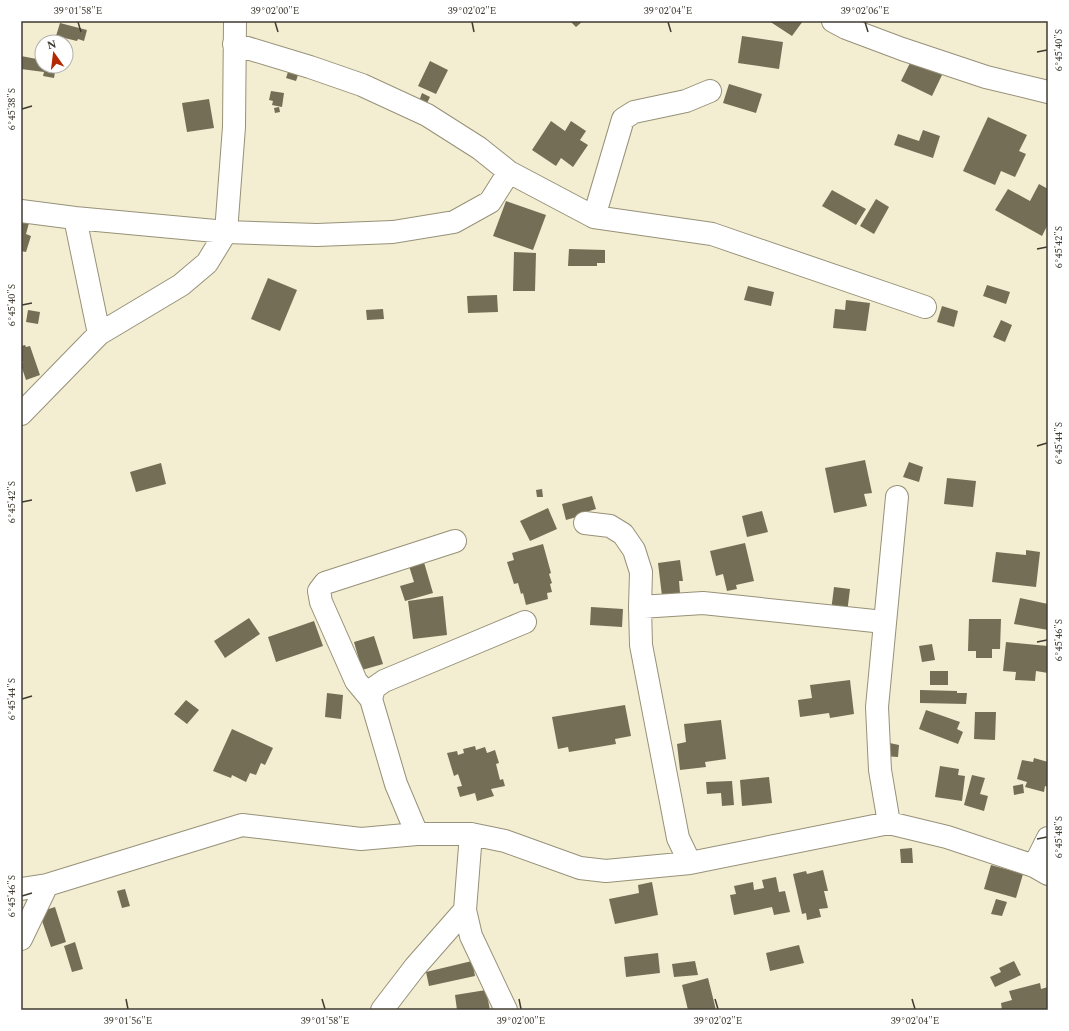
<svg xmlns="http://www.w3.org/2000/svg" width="1069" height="1031" font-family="Spectral,serif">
	<rect width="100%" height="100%" fill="#f3eed2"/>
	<!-- building -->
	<path fill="#736e55" d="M570,21h13l-7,6z
		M769,21h34l-11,15z
		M60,23l27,7 -3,11 -6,-2 -1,2 -21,-5z
		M742,36l41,6 -4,27 -41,-6z
		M21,56l21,4v6h14l-2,12 -11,-2 1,-4 -23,-3z
		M430,61l18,9 -12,24 -18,-8z
		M911,61l31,14 -10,21 -31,-15z
		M288,72l10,3 -2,6 -10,-3z
		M729,84l33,10 -6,19 -33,-10z
		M271,91l13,2 -2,14 -10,-2 1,-4 -4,-1z
		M422,93l8,4 -5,10 -7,-3z
		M209,99l5,29 -27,4 -5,-29z
		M279,107l1,5 -5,1 -1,-5z
		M988,117l39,18 -8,16 7,3 -11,23 -14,-6 -6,14 -32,-14z
		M551,121l14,10 6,-10 15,10 -6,9 8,5 -15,22 -12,-9 -5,8 -24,-16z
		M923,130l17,6 -7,22 -39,-13 4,-11 21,7z
		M1039,184l9,5v35l-6,12 -47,-26 13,-21 22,12z
		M832,190l34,19 -10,16 -34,-19z
		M876,199l13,8 -15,27 -14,-8z
		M506,201l40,14 -13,35 -40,-14z
		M21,220l8,3 -3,11 5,2 -5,16 -5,-1z
		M569,249l36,1v13h-8v3h-29z
		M514,252l22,1 -1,38h-22z
		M268,278l29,12 -17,41 -29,-12z
		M987,285l23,7 -4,12 -23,-8z
		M748,286l26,6 -3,14 -27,-6z
		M497,295l1,17 -30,1 -1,-17z
		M846,300l24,3 -4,28 -33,-3 2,-19 10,1z
		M942,306l16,5 -4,16 -17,-5z
		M383,309l1,10 -17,1 -1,-10z
		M28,310l12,2 -2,12 -12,-2z
		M1001,320l11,5 -7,17 -12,-5z
		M25,345l1,2 4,-1 10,29 -14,5 -5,-15v-1l2,-1 -2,-4v-13z
		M865,460l7,33 -8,1 3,12 -33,7 -9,-45z
		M909,462l14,5 -4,15 -16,-5z
		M161,463l5,21 -30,8 -6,-20z
		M947,478l29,3 -3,26 -29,-3z
		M542,489l1,8h-6l-1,-7z
		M592,496l4,13 -10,3 1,2 -21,6 -4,-16z
		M548,508l9,21 -27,12 -10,-20z
		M762,511l6,21 -21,5 -5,-21z
		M745,543l9,38 -18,4 1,4 -10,2 -4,-17 -7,2 -6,-25z
		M543,544l8,29 -2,1 3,9 -2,1 2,8 -5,1 1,6 -22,6 -3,-12 -2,1 -3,-11 -4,1 -7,-22 7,-2 -2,-7z
		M1026,550l14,2 -4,35 -44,-5 4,-30 30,3z
		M421,552l12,41 -28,8 -5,-15 14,-4 -5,-16z
		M680,560l3,21h-4l1,12 -18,3 -4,-33z
		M834,587l16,2 -3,24 -16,-2z
		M443,596l4,39 -34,4 -5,-38z
		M1020,598l28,6v26l-34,-6z
		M591,607l32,2 -1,18 -32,-2z
		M249,618l11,16 -35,24 -11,-17z
		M969,619h32l-1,30h-8v9h-16v-7h-8z
		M314,621l9,25 -47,16 -8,-25z
		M374,636l9,28 -21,6 -8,-28z
		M1006,642l42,4v27l-12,-2 -1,10 -20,-1 1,-8 -13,-1z
		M932,644l3,16 -13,2 -3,-16z
		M930,671h18v14h-18z
		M850,680l4,34 -24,4 -1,-5 -29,4 -2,-17 14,-2 -2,-13z
		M920,690l37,1v2h10l-1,11 -46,-1z
		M327,693l16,2 -2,24 -16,-2z
		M186,700l13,10 -12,14 -13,-10z
		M625,705l6,31 -16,3 1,5 -47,8 -1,-5 -10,2 -6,-32z
		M926,710l34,12 -3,7 6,3 -5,12 -39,-15z
		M975,712h21l-1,28 -21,-1z
		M721,720l5,39 -21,3 1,5 -26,3 -3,-26 9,-2 -2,-18z
		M232,729l41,19 -8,17 -4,-2 -5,12 -6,-2 -4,9 -14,-7 -1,3 -18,-7z
		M885,742l14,3 -1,12 -15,-1z
		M475,746l1,4 9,-3 2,6 8,-3 4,13 -3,1 4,16 3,-1 2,7 -14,3 3,7 -17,5 -2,-8 -15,4 -3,-10 5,-1 -4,-12 -4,2 -7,-23 10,-2 1,4 6,-2 -1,-4z
		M1034,758l14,4v25l-3,-1 -1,6 -19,-5 2,-5 -10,-3 5,-19 11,2z
		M940,766l19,3 -1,6 7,1 -3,25 -27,-4z
		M972,775l13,3 -5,16 8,2 -4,15 -20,-6z
		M769,777l3,26 -30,3 -2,-26z
		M732,781l2,24 -12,1 -1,-13 -14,1 -1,-12z
		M1023,784l1,9 -10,2 -1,-9z
		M912,848l1,15h-12l-1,-14z
		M991,865l32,9 -7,24 -32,-9z
		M823,870l5,21h-4l4,17 -9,1 2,8 -14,3 -1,-7 -4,1 -9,-40 13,-3 1,3z
		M776,877l3,15 6,-1 5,21 -16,3 -2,-8 -38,8 -4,-20 6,-1 -2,-8 19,-4 1,8 10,-2 -2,-8z
		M652,882l6,33 -43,9 -6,-25 30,-6 -1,-8z
		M125,889l5,17 -8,2 -5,-17z
		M996,899l11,3 -5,14 -11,-2z
		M55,907l11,35 -15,5 -12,-35z
		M75,942l8,27 -11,3 -8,-26z
		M799,945l5,18 -34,8 -4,-18z
		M658,953l2,20 -34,4 -2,-20z
		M472,961l3,15 -46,10 -3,-14z
		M695,961l3,14 -24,2 -2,-13z
		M1014,961l7,14 -26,12 -5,-10 11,-5 -2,-4z
		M708,978l8,32h-28l-6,-25z
		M1040,983l1,6 7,-2v23h-46l-1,-7 11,-3 -3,-9z
		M486,990l4,20h-33l-2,-15z"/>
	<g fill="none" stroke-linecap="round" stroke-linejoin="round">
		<!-- minor casing -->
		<g stroke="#979178" stroke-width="24">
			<path id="minor" d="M833,21l13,7 56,21 84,28 62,15
				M234,44l76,23 52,18 65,30 52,33 30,24 85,45 118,17 213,73
				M21,211l54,7 151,14 91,3 76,-3 61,-10 36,-20 19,-30
				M594,217l29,-98 11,-7 52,-11 24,-10
				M75,218l24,116
				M21,414l78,-80 82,-49 26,-22 19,-31 8,-105 1,-106
				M585,523l25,3 13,8 11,16 7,22 -1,35 1,38 37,193 12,25
				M640,607l63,-4 181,19
				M371,699l-15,-18 -35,-79 -2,-11 6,-8 130,-42
				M889,823l-9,-53 -3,-63 20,-210
				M417,834l-21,-50 -25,-85 3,-11 10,-7 141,-59
				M471,834l-6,76 6,26 35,74
				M1034,866l14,-28
				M21,889l26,-4 195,-60 119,14 56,-5h54l34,7 75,27 26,3 84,-8 199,-40 58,14 87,29 14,8
				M21,939l26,-54
				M382,1010l33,-43 50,-57"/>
		</g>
		<!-- minor -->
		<use href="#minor" stroke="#fff" stroke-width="22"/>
	</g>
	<!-- ticks -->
	<path fill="none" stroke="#3e3b31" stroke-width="1.5" d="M78,22l3,10M275,22l3,10M472,22l2,10M668,22l3,10M865,22l3,10M1037,52l10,-2M22,109l10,-3M1037,249l10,-2M22,305l10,-2M1037,446l10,-3M22,502l10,-2M1037,642l10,-2M22,699l10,-3M1037,839l10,-2M22,896l10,-3M126,999l2,10M322,999l3,10M519,999l2,10M715,999l3,10M912,999l3,10"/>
	<!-- border -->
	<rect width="1069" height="1031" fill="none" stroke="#ffffff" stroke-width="44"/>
	<!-- north arrow -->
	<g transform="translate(54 54) rotate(346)"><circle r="19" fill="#ffffff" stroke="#b2b1ad"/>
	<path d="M0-3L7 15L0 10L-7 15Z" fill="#b32702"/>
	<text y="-6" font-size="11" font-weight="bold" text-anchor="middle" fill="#3e3b31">N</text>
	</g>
	<rect x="22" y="22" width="1025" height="987" fill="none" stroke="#3e3b31" stroke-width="1.5"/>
	<g font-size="10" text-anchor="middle" fill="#3e3b31">
		<text x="78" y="14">39°01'58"E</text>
		<text x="275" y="14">39°02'00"E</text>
		<text x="472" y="14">39°02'02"E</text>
		<text x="668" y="14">39°02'04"E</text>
		<text x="865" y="14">39°02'06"E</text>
		<text transform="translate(1058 50) rotate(-90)" y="4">6°45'40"S</text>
		<text transform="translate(11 109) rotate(-90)" y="4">6°45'38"S</text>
		<text transform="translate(1058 247) rotate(-90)" y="4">6°45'42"S</text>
		<text transform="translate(11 305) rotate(-90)" y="4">6°45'40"S</text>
		<text transform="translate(1058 443) rotate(-90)" y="4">6°45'44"S</text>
		<text transform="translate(11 502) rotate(-90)" y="4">6°45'42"S</text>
		<text transform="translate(1058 640) rotate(-90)" y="4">6°45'46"S</text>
		<text transform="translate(11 699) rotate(-90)" y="4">6°45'44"S</text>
		<text transform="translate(1058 837) rotate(-90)" y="4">6°45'48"S</text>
		<text transform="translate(11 896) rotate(-90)" y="4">6°45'46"S</text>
		<text x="128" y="1024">39°01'56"E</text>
		<text x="325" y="1024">39°01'58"E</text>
		<text x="521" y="1024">39°02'00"E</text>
		<text x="718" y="1024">39°02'02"E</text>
		<text x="915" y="1024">39°02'04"E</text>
	</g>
</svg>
